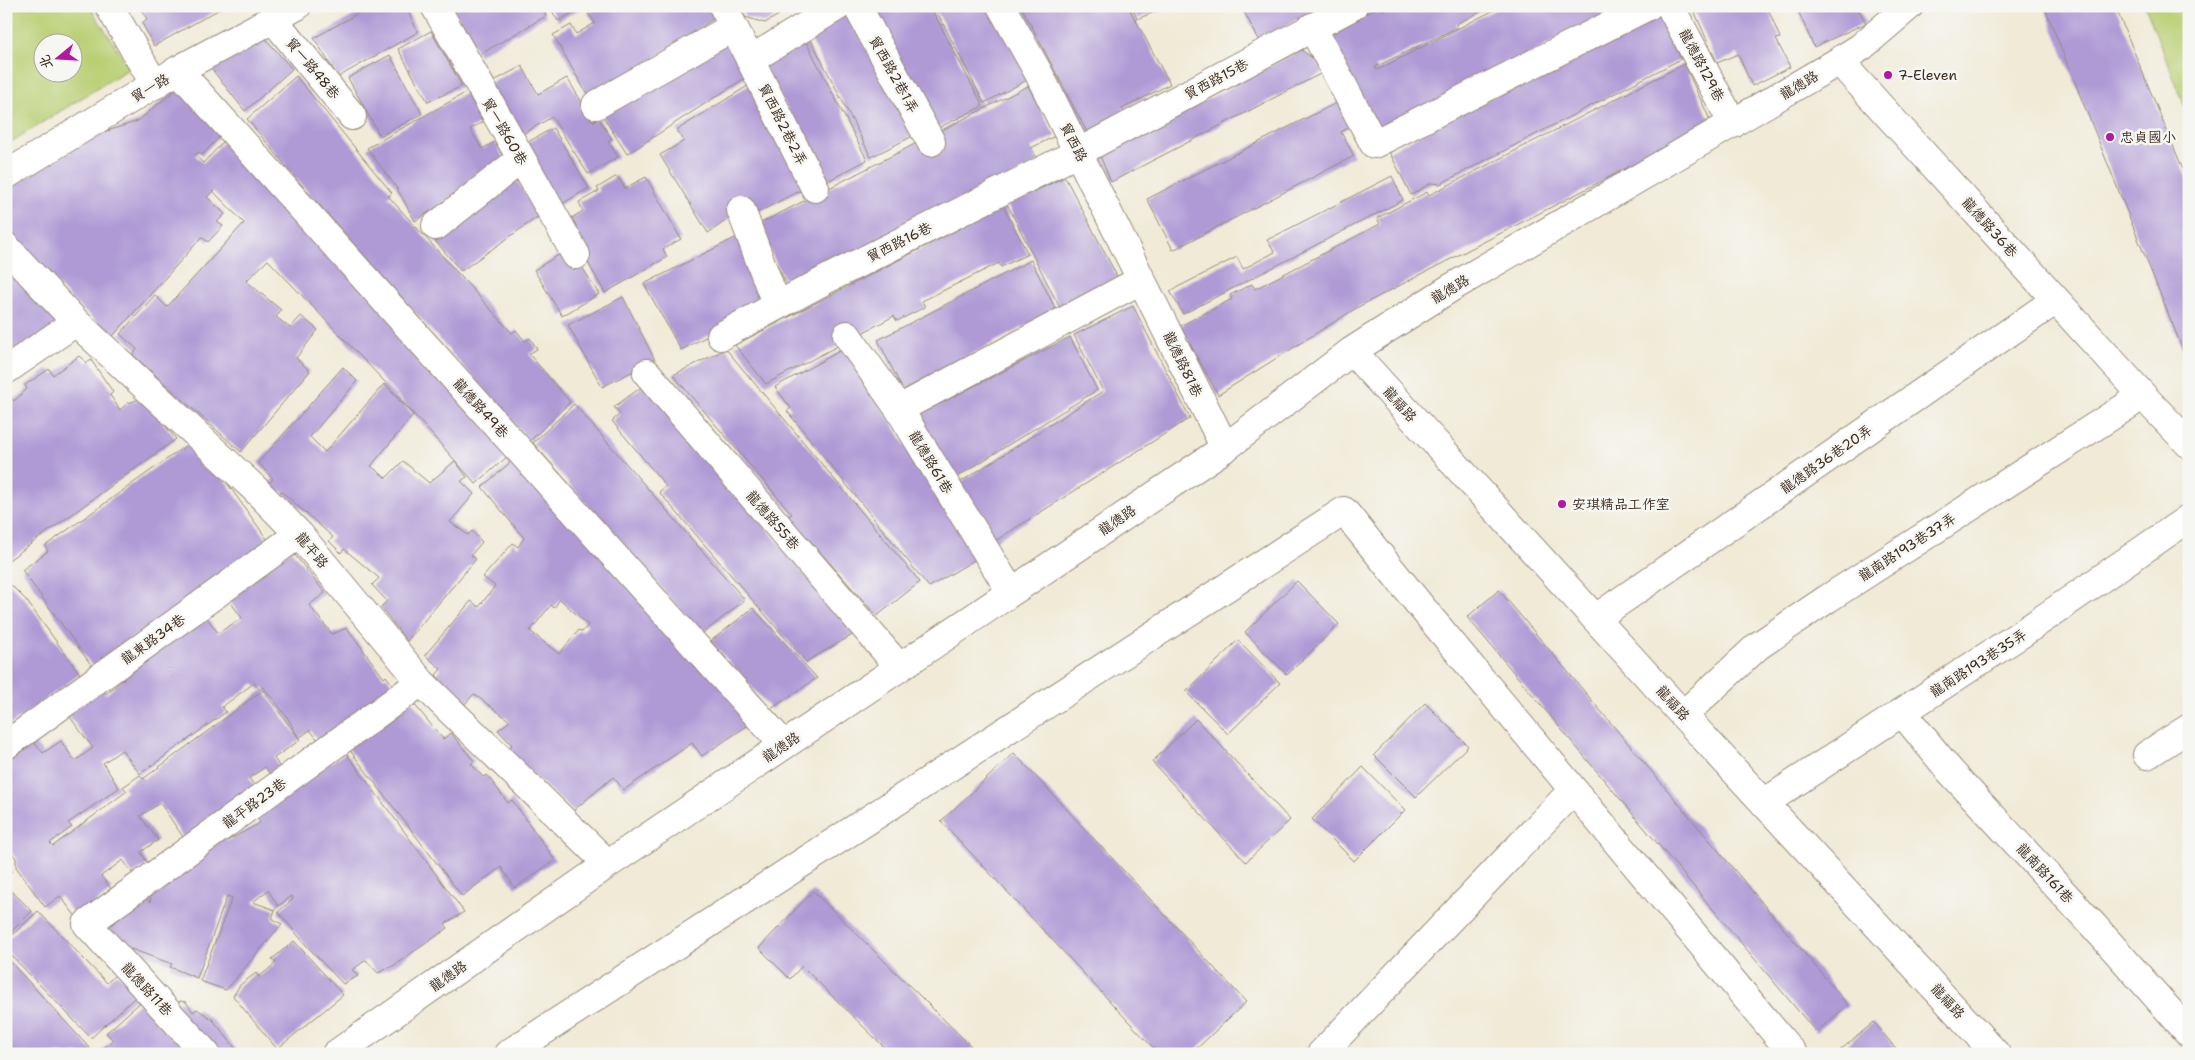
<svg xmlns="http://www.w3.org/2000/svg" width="2195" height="1060" font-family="'Shantell Sans','LXGW WenKai TC',sans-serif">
	<rect width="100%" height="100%" fill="#f6f6f2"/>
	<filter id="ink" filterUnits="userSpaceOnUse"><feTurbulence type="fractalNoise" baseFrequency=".02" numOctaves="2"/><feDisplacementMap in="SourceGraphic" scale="10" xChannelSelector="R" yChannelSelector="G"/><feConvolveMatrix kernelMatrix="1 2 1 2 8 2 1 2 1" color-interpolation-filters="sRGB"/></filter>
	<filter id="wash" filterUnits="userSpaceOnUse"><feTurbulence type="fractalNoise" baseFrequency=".0096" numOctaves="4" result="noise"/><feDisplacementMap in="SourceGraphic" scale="20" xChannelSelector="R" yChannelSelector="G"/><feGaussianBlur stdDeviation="1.12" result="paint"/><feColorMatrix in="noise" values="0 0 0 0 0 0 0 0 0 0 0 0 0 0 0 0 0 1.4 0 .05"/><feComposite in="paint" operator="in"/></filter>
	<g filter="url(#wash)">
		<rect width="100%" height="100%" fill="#f0ead6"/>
		<!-- green -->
		<path fill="#bacf73" stroke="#7a7c48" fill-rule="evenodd" d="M6,6h83l41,62 -124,77zM42,42h30v30h-30z
			M2145,6h43l1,3v108z"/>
		<g id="blocks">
			<!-- building -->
			<path fill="#af9ad6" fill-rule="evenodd" d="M139,6h86l-71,40 -12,-23 5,-4z
				M371,6h34l13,26 -80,45 -24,-39z
				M452,6h89l5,10 -67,39z
				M549,6h36l-27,15z
				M600,6h114l5,9 -128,86 -38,-66 18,-10 5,9 19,-11 -7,-10z
				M739,6h55l-29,17 -20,-6z
				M868,6h62l53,100 -49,24z
				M934,6h57l40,72 -47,25z
				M1021,6h107l42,78 -48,25 3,4 -37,21z
				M1132,6h37l-32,13z
				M1241,6h96l-33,17 -8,-3 -36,22z
				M1380,6l3,4 7,-4h102l-36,18 2,3 -83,40 2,3 125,-64h121l-245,126 -51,-97z
				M1692,6h75l13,32 -4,1 14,28 -38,19 -14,-32 -21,9z
				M1796,6h61l9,17 -52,24z
				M2044,6h71l74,178v181z
				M847,12l66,124 -42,21 -63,-123z
				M1659,12l22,47 -241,125 -9,-1 -20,12 -22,-44z
				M431,31l31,55 -34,16 -30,-53z
				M721,32l27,44 -121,78 -29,-45z
				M803,36l64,124 -39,21 -68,-121z
				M265,38l27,31 -47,42 -39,-49z
				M1301,50l16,11 7,11 -213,110 -11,-26z
				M390,55l32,59 -42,22 -32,-58z
				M1684,64l28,60 -354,183 -140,88 -38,-69 52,-27 -2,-4 22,-11 3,5 125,-65 -3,-6 50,-26 2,3z
				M522,66l16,28 29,-16 27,44 5,-3 13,20 -4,2 10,16 -30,17 -36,-57 -38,22 -31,-52z
				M296,76l96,117 -4,3 124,137 4,-3 9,11 5,-3 7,11 -8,5 41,48 -40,39 -224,-251 -59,-71z
				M189,78l40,49 -27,28 -3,-3 -4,3 8,8 31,-32 282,318 -40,35 -91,-102 -117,-122 -22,21 35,29 -5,7 14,11 11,-12 17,14 -22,28 14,13 -69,81 -108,-97 4,-6 -17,-15 35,-39 12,12 77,-84 -31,-32 -6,6 18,17 -8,8 6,4 -15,16 -6,-5 -89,99 -42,-37 -65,-70v-40l98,-57 34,-11z
				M754,82l53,105 -56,29 -5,-9 -38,26 -48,-78 24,-14 -7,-11z
				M1028,86l27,50 -24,12 8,14 -248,131 -34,-68z
				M467,92l16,30 -13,7 12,20 13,-7 11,20 -91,59 -19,-34 -29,-39z
				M1340,101l11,25 -10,6 13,24 -181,94 -26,-51z
				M553,128l36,60 -34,20 -36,-61z
				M617,176l8,12 21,-11 35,62 -18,10 4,8 -62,36 -40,-71 18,-11 -4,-9 20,-11 -2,-3z
				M1392,176l11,24 -220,114 -13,-23 67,-34 6,12 32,-17 -8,-12z
				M1065,177l53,101 -58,30 -53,-104z
				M517,181l22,35 -78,55 -29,-34z
				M1003,206l25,48 -27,13 -2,-4 -77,38 3,6 -28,14 -3,-5 -128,68 -31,-39z
				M741,235l33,66 -93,49 -37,-66z
				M570,248l29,46 -37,22 -28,-46z
				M1031,260l25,50 -153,80 -25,-50z
				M12,268l20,27 5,-2 22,35 -53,38v-95z
				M623,297l32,63 -53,27 -34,-62z
				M1133,306l57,112 -195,123 -36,-58 144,-92 -29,-56z
				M1070,337l27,53 -142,88 -37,-63z
				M845,348l131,211 -47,28 -142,-176 4,-3 -16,-21z
				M726,349l194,233 -43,34 -89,-100 4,-2 -119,-139z
				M79,356l8,7 4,-3 22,32 -3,3 10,15 8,-7 15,-5 33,41 -170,123v-161l5,-4 3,4 13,-12 -2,-4 24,-16 4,6z
				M343,367l14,14 -47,56 15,15 59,-68 29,31 -42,51 15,12 17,-17 26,22 26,-22 12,16 -6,4 13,13 -24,28 18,13 4,-4 10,11 -11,13 5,4 -69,82 -26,-34 6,-6 -15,-16 7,-7 -35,-29 -3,4 -12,-12 4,-4 -52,-46 -2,4 -11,-11 5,-5 -15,-16z
				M647,383l207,251 -48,28 -147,-170 7,-6 -54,-65 8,-7 -6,-7z
				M574,404l171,196 -43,34 -169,-191z
				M188,444l39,39 42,59 -177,124 -70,-96 26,-19 -3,-5z
				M520,454l236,266 -54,36 -10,-13 -68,47 -11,-13 -40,34 -66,-60 5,-6 -14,-15 12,-9 -36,-27 -11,12 -27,-31 5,-6 -16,-14 46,-54 8,6 16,-21 -12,-9 30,-34 5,4 6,-9 -42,-51zM560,599l28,26 -6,7 -3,-2 -20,24 -29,-23 21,-26 3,3z
				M291,550l34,43 -16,12 23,29 15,-6 37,50 2,-2 11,15 -75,54 -12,-15 -11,8 -12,-21 -24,-30 -3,3 -6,-7 -32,24 4,5 -86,62 -18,-24 -19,13 16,25 -51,35 4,4 -22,16 3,3 74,-55 -4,-4 17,-12 3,4 120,-89 37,50 -26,18 8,13 -9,7 -8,-11 -16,11 8,11 -72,51 -25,-37 -20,13 18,24 -17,12 7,12 -15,10 -10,-14 -22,16 11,14 -35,28 -17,-22 -15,11 -29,-40v-9l-10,-12v-91l24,-17 13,15 18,-12 14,20 18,-13 -26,-35 36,-23 3,4 18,-15 -3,-4 86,-57 11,15 24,-15 -17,-23z
				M6,580l20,20 54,74 -74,54z
				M1297,581l42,43 -52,51 -42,-43z
				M1499,590l349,415 -32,27 -349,-415z
				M753,608l64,70 -46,31 -60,-68z
				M1238,640l42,43 -52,51 -42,-42z
				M409,698l34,41 8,-6 23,28 -3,3 12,13 4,-2 21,28 4,-3 43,60 -40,28 -14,-21 -39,29 -117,-152z
				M1425,703l43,43 -52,51 -42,-42z
				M1196,719l94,101 -44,42 -94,-100z
				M346,753l118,159 -19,12 3,4 -55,38 -15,7 -12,-13 -14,10 6,6 -15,8 -37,-39 -28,-33 15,-13 -1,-3 -14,10 -10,-16 -15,12 22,8 -3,9 10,5 -56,66 -26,-9 32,-83 -5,-2 -30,82 -27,-11 2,-3 -41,-15 -5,8 -28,-33 41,-31 11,9 2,-14 70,-54 5,7 33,-18 -6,-14z
				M1014,753l232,249 -55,52h-32l-218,-233z
				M1363,767l42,43 -51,51 -42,-42z
				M6,865l6,6 -6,5z
				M6,886l26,25 -26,26z
				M813,891l166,163h-88l-89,-88 -12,13 -31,-31z
				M38,911l69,72 9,-9 28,15 -53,49 -85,-88v-9z
				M294,941l49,54 -66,54 -44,-53 7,-11 16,-12 3,4 17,-14 -4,-4z
				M6,957l89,97h-89z
				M154,990l20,16 6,-5 6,1 7,10 4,-3 16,11 27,34h-143l16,-14 -7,-7z
				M1874,1022l26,32h-60l-2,-2z"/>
		</g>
	</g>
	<g filter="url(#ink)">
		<use href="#blocks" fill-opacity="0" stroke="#968a7a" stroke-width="1"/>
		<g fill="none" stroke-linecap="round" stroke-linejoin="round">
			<!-- minor casing -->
			<g stroke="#968a7a" stroke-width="30">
				<path id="minor" d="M109,6l46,79
					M435,6l141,249
					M723,6l92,182
					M857,6l74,136
					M1001,6l37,66 187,376
					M1670,6l63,118
					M273,19l79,97
					M1312,27l62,117 274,-138
					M750,60l88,-54
					M1839,61l307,338 43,45
					M178,70l606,675
					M596,105l137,-78
					M6,175l172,-105 119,-64
					M741,210l36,96
					M436,226l85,-67
					M6,247l70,75 178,166 45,46 122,148 187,182
					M847,335l52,74 112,183
					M721,336l110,-59 248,-125 274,-146
					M1352,351l331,364 313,339
					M6,370l70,-48
					M647,373l252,294
					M899,409l242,-129
					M1596,618l460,-318
					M1902,712l48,59 143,154 96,108
					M1683,715l75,-69 69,-47 303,-195 11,-10
					M6,745l293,-211
					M2147,755l42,-27
					M1764,803l260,-171 165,-114
					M206,1054l-119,-130 334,-242
					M336,1054l272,-190 617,-416 127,-97 97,-62 390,-228 22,-14 48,-41
					M508,1054l836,-543 79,98 370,445
					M1321,1054l252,-264"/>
			</g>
			<!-- minor -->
			<use href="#minor" stroke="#fff" stroke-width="28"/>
		</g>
	</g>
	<!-- markers -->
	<g fill="#b5179e" stroke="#f6f6f2" stroke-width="2">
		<circle cx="1888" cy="75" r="5"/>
		<circle cx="2110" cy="137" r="5"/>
		<circle cx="1562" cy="504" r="5"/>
	</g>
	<g text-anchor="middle" stroke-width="5" stroke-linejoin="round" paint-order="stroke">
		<!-- street labels -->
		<g font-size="14" fill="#3b2a1e" stroke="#f6f6f2">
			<text transform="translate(1702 65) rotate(62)" y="5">龍德路129巷</text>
			<text transform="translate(313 68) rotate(50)" y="5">貿一路48巷</text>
			<text transform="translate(894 74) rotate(61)" y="5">貿西路2巷1弄</text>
			<text transform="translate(1216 79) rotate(-28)" y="5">貿西路15巷</text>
			<text transform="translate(1799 85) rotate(-31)" y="5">龍德路</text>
			<text transform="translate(150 88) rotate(-31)" y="5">貿一路</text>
			<text transform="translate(783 124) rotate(63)" y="5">貿西路2巷2弄</text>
			<text transform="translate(505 131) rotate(60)" y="5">貿一路60巷</text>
			<text transform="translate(1074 142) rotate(63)" y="5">貿西路</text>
			<text transform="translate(1990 227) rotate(48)" y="5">龍德路36巷</text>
			<text transform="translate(899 242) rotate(-27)" y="5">貿西路16巷</text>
			<text transform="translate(1450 289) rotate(-31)" y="5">龍德路</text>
			<text transform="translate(1183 364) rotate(64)" y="5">龍德路81巷</text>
			<text transform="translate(1400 404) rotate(48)" y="5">龍福路</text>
			<text transform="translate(481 408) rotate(48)" y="5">龍德路49巷</text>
			<text transform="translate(1826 459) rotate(-35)" y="5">龍德路36巷20弄</text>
			<text transform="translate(931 462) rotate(59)" y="5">龍德路61巷</text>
			<text transform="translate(773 520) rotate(49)" y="5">龍德路55巷</text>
			<text transform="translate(1117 520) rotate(-34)" y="5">龍德路</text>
			<text transform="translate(1907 547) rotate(-33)" y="5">龍南路193巷37弄</text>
			<text transform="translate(312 550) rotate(50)" y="5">龍平路</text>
			<text transform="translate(153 639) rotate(-36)" y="5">龍東路34巷</text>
			<text transform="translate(1978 663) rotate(-33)" y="5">龍南路193巷35弄</text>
			<text transform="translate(1673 703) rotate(48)" y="5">龍福路</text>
			<text transform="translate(781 747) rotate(-34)" y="5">龍德路</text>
			<text transform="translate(254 803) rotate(-36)" y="5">龍平路23巷</text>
			<text transform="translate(2045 873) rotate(47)" y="5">龍南路161巷</text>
			<text transform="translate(448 976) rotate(-35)" y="5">龍德路</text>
			<text transform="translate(147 989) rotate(47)" y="5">龍德路11巷</text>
			<text transform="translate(1948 1001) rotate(47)" y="5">龍福路</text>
		</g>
		<!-- poi labels -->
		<g font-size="14" fill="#3b2a1e" stroke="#f6f6f2" text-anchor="start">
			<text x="1898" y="80">7-Eleven</text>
			<text x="2120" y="142">忠貞國小</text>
			<text x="1572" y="509">安琪精品工作室</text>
		</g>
	</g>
	<!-- margin -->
	<rect width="2195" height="1060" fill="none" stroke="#f6f6f2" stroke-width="25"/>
	<!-- north arrow -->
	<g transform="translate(58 58) rotate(252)"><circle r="24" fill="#f6f6f2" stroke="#aba49d"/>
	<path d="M0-4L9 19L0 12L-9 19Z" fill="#b5179e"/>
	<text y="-8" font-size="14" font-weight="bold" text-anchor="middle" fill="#3b2a1e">北</text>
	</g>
</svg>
